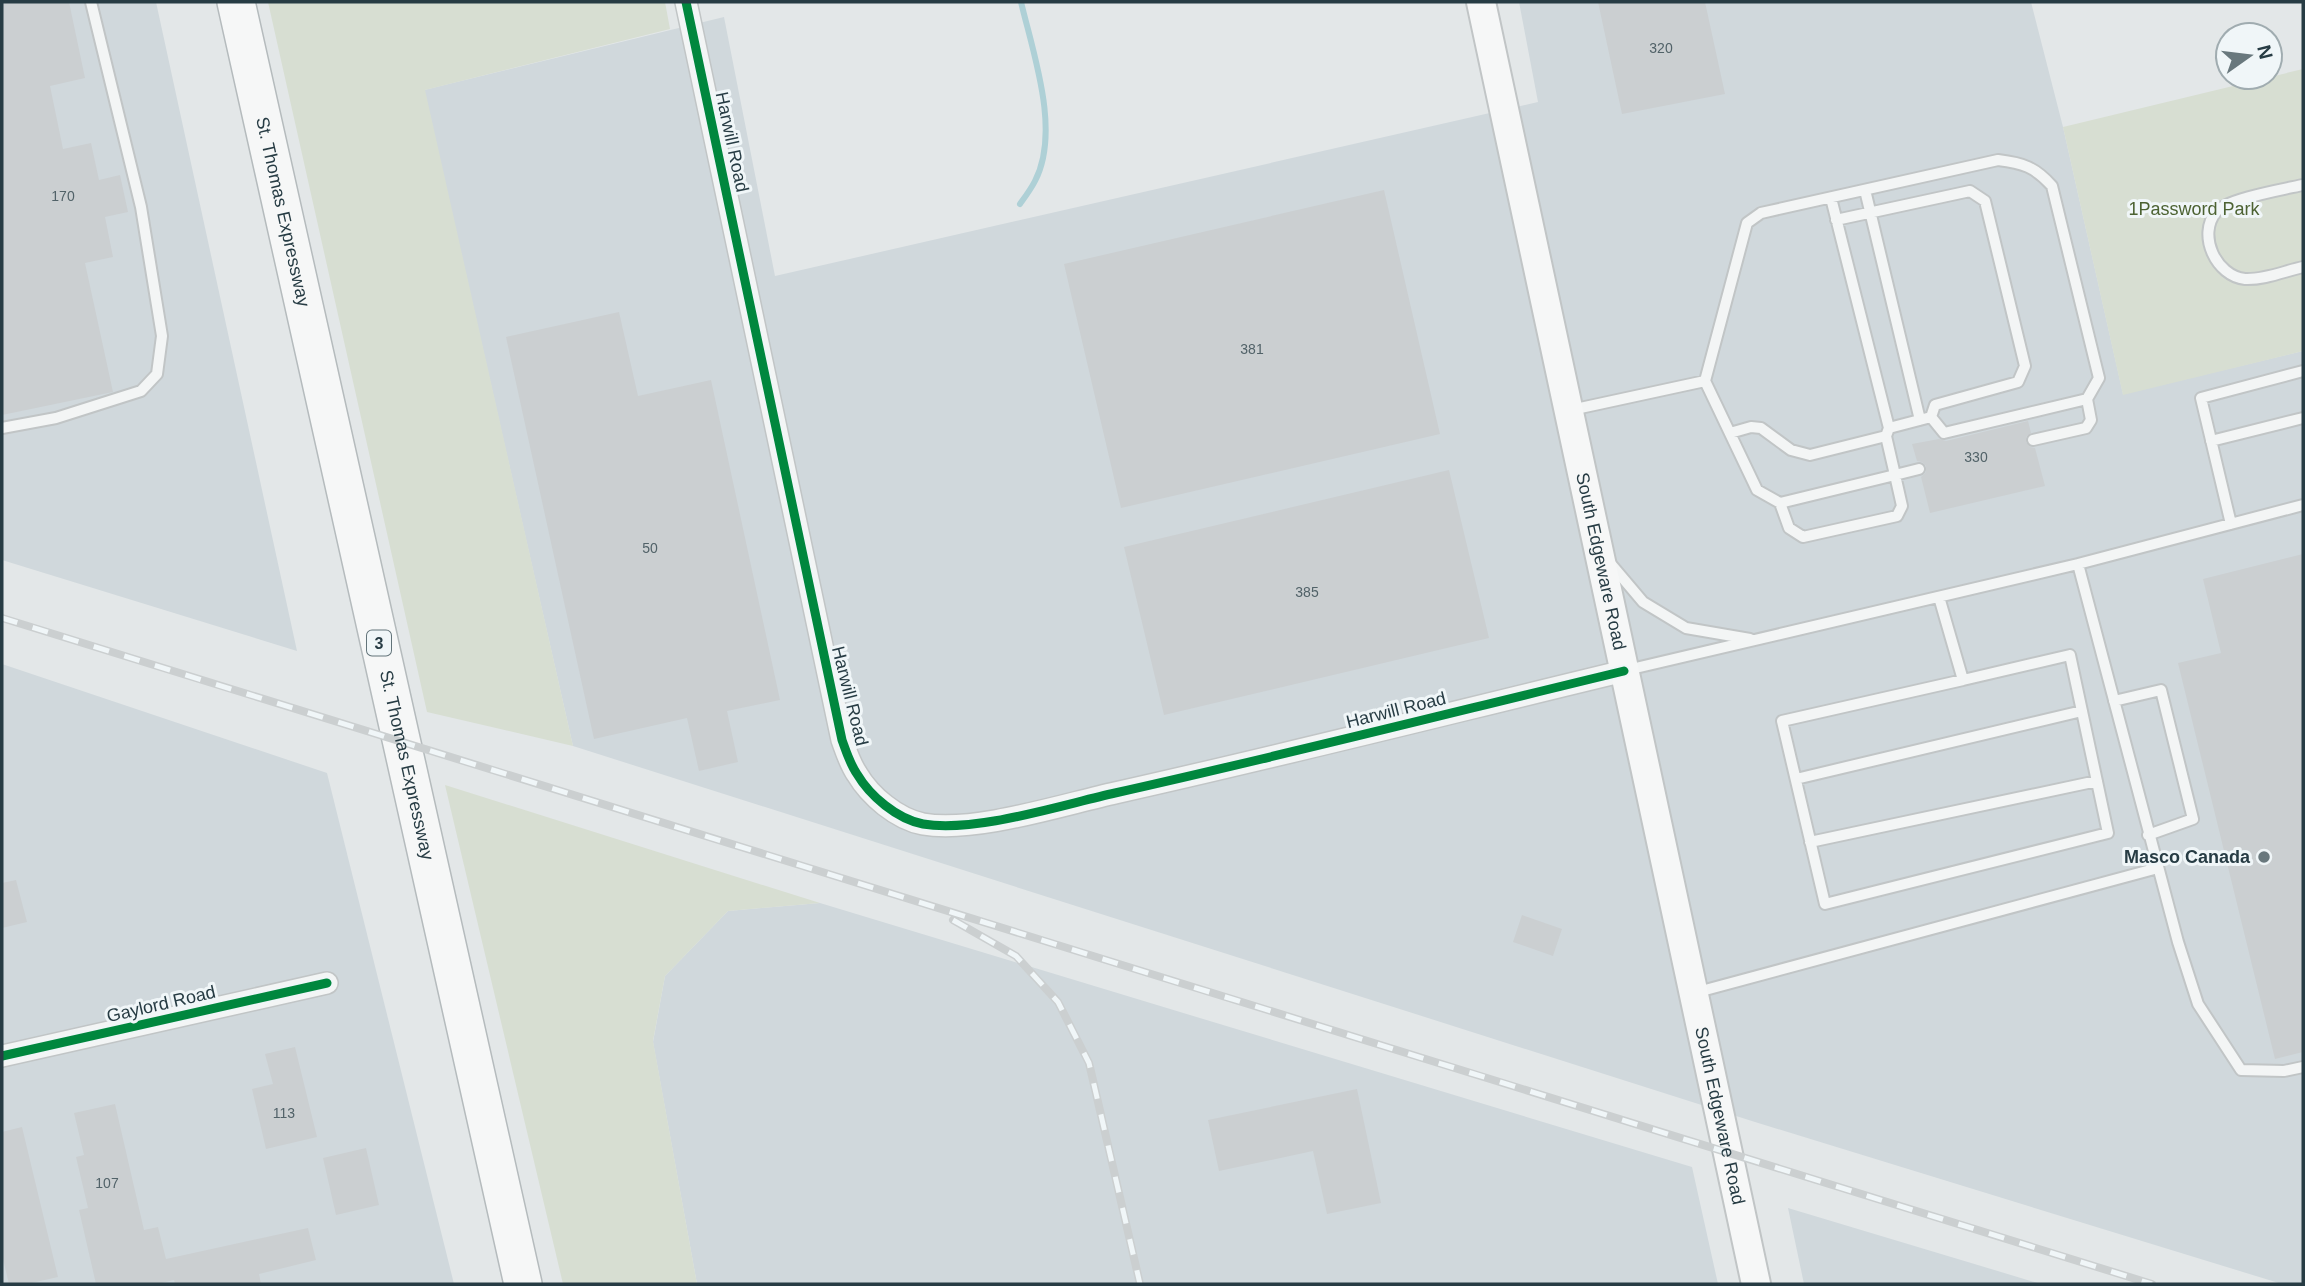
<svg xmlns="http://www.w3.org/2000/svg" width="2305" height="1286" font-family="Arial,sans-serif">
	<rect width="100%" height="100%" fill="#e3e7e8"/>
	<!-- built -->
	<path fill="#d0d8dc" d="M2,2h154l141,649 -295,-91z
		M1519,2h512l32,125 60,267 180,-43v933h-21l-527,-162 -1182,-376 -149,-656 300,-73 51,259 763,-174z
		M2,664l325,109 127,511h-452z
		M820,903l872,264 26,117h-1021l-44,-242 12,-66 63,-65z
		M1788,1208l253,76h-237z"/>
	<!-- green -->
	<path fill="#d7ded2" d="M268,2h397l5,27 -245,61 148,656 -146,-34z
		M2303,69v282l-180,44 -60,-268z
		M445,785l375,118 -92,8 -63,65 -12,65 44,243h-134z"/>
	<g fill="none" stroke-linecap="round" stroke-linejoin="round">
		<!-- stream -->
		<path stroke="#aed0d6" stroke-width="6" d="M1020,204c5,-7 11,-15 15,-23 26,-50 -2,-128 -14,-179"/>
	</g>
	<!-- building -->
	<path fill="#cbcfd1" d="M2,2h67l16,76 -35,8 13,63 28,-6 8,37 21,-5 8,37 -23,5 8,40 -28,6 28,129 -111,23z
		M1598,2h107l20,92 -103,20z
		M1384,190l56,244 -319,74 -57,-244z
		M619,312l19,84 73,-16 69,320 -53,11 11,51 -39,9 -12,-53 -93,21 -88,-402z
		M2028,421l3,12 -5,4v5l4,5 5,1 10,38 -115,27 -9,-36 5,-5v-6l-4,-4 -5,-1 -5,-17 27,-5 7,2z
		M1449,470l40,168 -325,77 -40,-168z
		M2303,554v498l-28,7 -97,-396 43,-10 -18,-74z
		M16,880l11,42 -25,6v-45z
		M1522,915l40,14 -9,27 -40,-14z
		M295,1047l22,90 -51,12 -14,-60 21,-5 -8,-30z
		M1357,1089l24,114 -54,11 -14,-63 -94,20 -11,-51z
		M115,1104l29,126 14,-3 8,32 142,-31 8,32 -57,14 2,10h-86l-1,-4 -17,4h-61l-17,-74 9,-2 -12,-51 8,-2 -10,-42z
		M22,1127l36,150 -31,7h-18l-7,-29v-123z
		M366,1148l13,57 -43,10 -13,-57z"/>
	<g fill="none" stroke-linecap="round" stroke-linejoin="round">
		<!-- lane casing -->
		<g stroke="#c1c5c6" stroke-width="14">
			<path id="lane" d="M2303,185c-18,4 -77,14 -87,27 -19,23 0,64 29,67 19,1 40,-8 58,-12
				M1865,190l55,230
				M1836,220l134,-29 15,10 40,165 -7,16 -83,23 -4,12 -42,11
				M1571,410l134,-29
				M2,428l54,-10 85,-27 16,-17 5,-38 -21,-129 -50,-205
				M1730,433l21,-6 10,1 30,22 19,5 76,-19
				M2033,440l53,-12 5,-8 -4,-21
				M2211,441l92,-23
				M1919,469l-24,6 7,31 -5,10 -94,21 -14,-9 -9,-25 -23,-13 -52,-109 42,-158 14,-10 237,-53c25,3 37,7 54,26l47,192 -12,21 -143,34 -13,-16
				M1780,503l115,-28 -9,-39 3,-8 -58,-230
				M2231,524l-30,-126 102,-27
				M1610,563l33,39 43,26 64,11
				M2078,564l100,378 20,62 43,66 43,1 19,-4
				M1939,597l24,83 -181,41 43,183 283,-71 -38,-178 -107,25
				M1627,670l451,-106 225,-59
				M2114,701l47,-11 32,129 -45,16
				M1796,779l286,-68
				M1810,842l287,-61
				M1694,993l464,-125"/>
		</g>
		<!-- street casing -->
		<g stroke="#c1c5c6" stroke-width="24">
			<path id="street" d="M686,2l156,738c4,11 8,24 15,34 13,22 40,45 66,50 52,9 138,-19 192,-31 170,-38 339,-81 509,-122
				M2,1056l325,-73"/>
		</g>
		<!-- secondary casing -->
		<g stroke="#c1c5c6" stroke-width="32">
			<g id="secondary">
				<path id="s1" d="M1481,2l275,1282"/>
			</g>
		</g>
		<!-- highway casing -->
		<g stroke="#b5bbbd" stroke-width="40">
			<g id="highway">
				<path id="s2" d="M236,2l287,1282"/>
			</g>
		</g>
		<!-- lane -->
		<use href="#lane" stroke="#f3f5f5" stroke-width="10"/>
		<!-- street -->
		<use href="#street" stroke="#f3f5f5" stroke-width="21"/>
		<!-- secondary -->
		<use href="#secondary" stroke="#f6f7f7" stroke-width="28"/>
		<!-- highway -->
		<use href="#highway" stroke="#f6f7f7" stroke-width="37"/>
		<!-- rail casing -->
		<g stroke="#cbcfd0" stroke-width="8">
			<path id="rail" d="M2,618l2150,666
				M953,920l63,36 42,46 31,61 51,221"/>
		</g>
		<!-- rail -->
		<use href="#rail" stroke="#f0f6f8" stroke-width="5" stroke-dasharray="16" stroke-linecap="butt"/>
		<!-- cycleway casing -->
		<g stroke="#f0f6f8" stroke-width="13">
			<path id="cycleway" d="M686,2l156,738c4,11 8,24 15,34 13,22 40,45 66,50 52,9 138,-19 192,-31 170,-38 339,-81 509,-122
				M2,1056l325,-73"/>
		</g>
		<!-- cycleway -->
		<use href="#cycleway" stroke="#00873e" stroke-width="9"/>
	</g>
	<!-- markers -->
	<circle fill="#69787d" stroke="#f0f6f8" stroke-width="2.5" cx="2264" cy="857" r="7"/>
	<g text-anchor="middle" stroke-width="6" stroke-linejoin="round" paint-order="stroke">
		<!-- number labels -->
		<g font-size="14" fill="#516268">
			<text x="1661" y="53">320</text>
			<text x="63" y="201">170</text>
			<text x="1252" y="354">381</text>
			<text x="1976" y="462">330</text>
			<text x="650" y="553">50</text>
			<text x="1307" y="597">385</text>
			<text x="284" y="1118">113</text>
			<text x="107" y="1188">107</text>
		</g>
		<!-- shield labels -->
		<rect fill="#f0f6f8" stroke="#63747a" stroke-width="2" x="367" y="630.5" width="24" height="25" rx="5"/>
		<g font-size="16" font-weight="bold" fill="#273c44">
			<text x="379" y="649">3</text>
		</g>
		<!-- street labels -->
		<g font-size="18" fill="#273c44" stroke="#f0f6f8">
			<text transform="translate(732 142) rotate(78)" y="6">Harwill Road</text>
			<text dy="6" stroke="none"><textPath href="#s2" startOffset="215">St. Thomas Expressway</textPath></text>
			<text dy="6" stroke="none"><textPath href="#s1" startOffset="572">South Edgeware Road</textPath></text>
			<text transform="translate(850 696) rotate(76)" y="6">Harwill Road</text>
			<text transform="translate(1396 710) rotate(-14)" y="6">Harwill Road</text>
			<text dy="6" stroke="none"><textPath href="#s2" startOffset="782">St. Thomas Expressway</textPath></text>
			<text transform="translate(161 1004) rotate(-13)" y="6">Gaylord Road</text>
			<text dy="6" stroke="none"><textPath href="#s1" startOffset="1139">South Edgeware Road</textPath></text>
		</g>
		<!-- park labels -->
		<g font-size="18" fill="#4c6232" stroke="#f0f6f8">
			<text x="2194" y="215">1Password Park</text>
		</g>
		<!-- poi labels -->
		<g font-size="18" font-weight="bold" fill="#273c44" stroke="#f0f6f8" text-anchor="end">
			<text x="2250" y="863">Masco Canada</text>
		</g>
	</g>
	<!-- border -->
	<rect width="2305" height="1286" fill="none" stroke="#273c44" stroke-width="7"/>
	<!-- north arrow -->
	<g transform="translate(2249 56) rotate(76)"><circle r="33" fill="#f0f6f8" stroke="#a0acb0" stroke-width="2"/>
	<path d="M0-5L12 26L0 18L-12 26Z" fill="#69787d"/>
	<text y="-10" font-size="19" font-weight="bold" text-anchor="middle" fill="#273c44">N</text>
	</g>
</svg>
